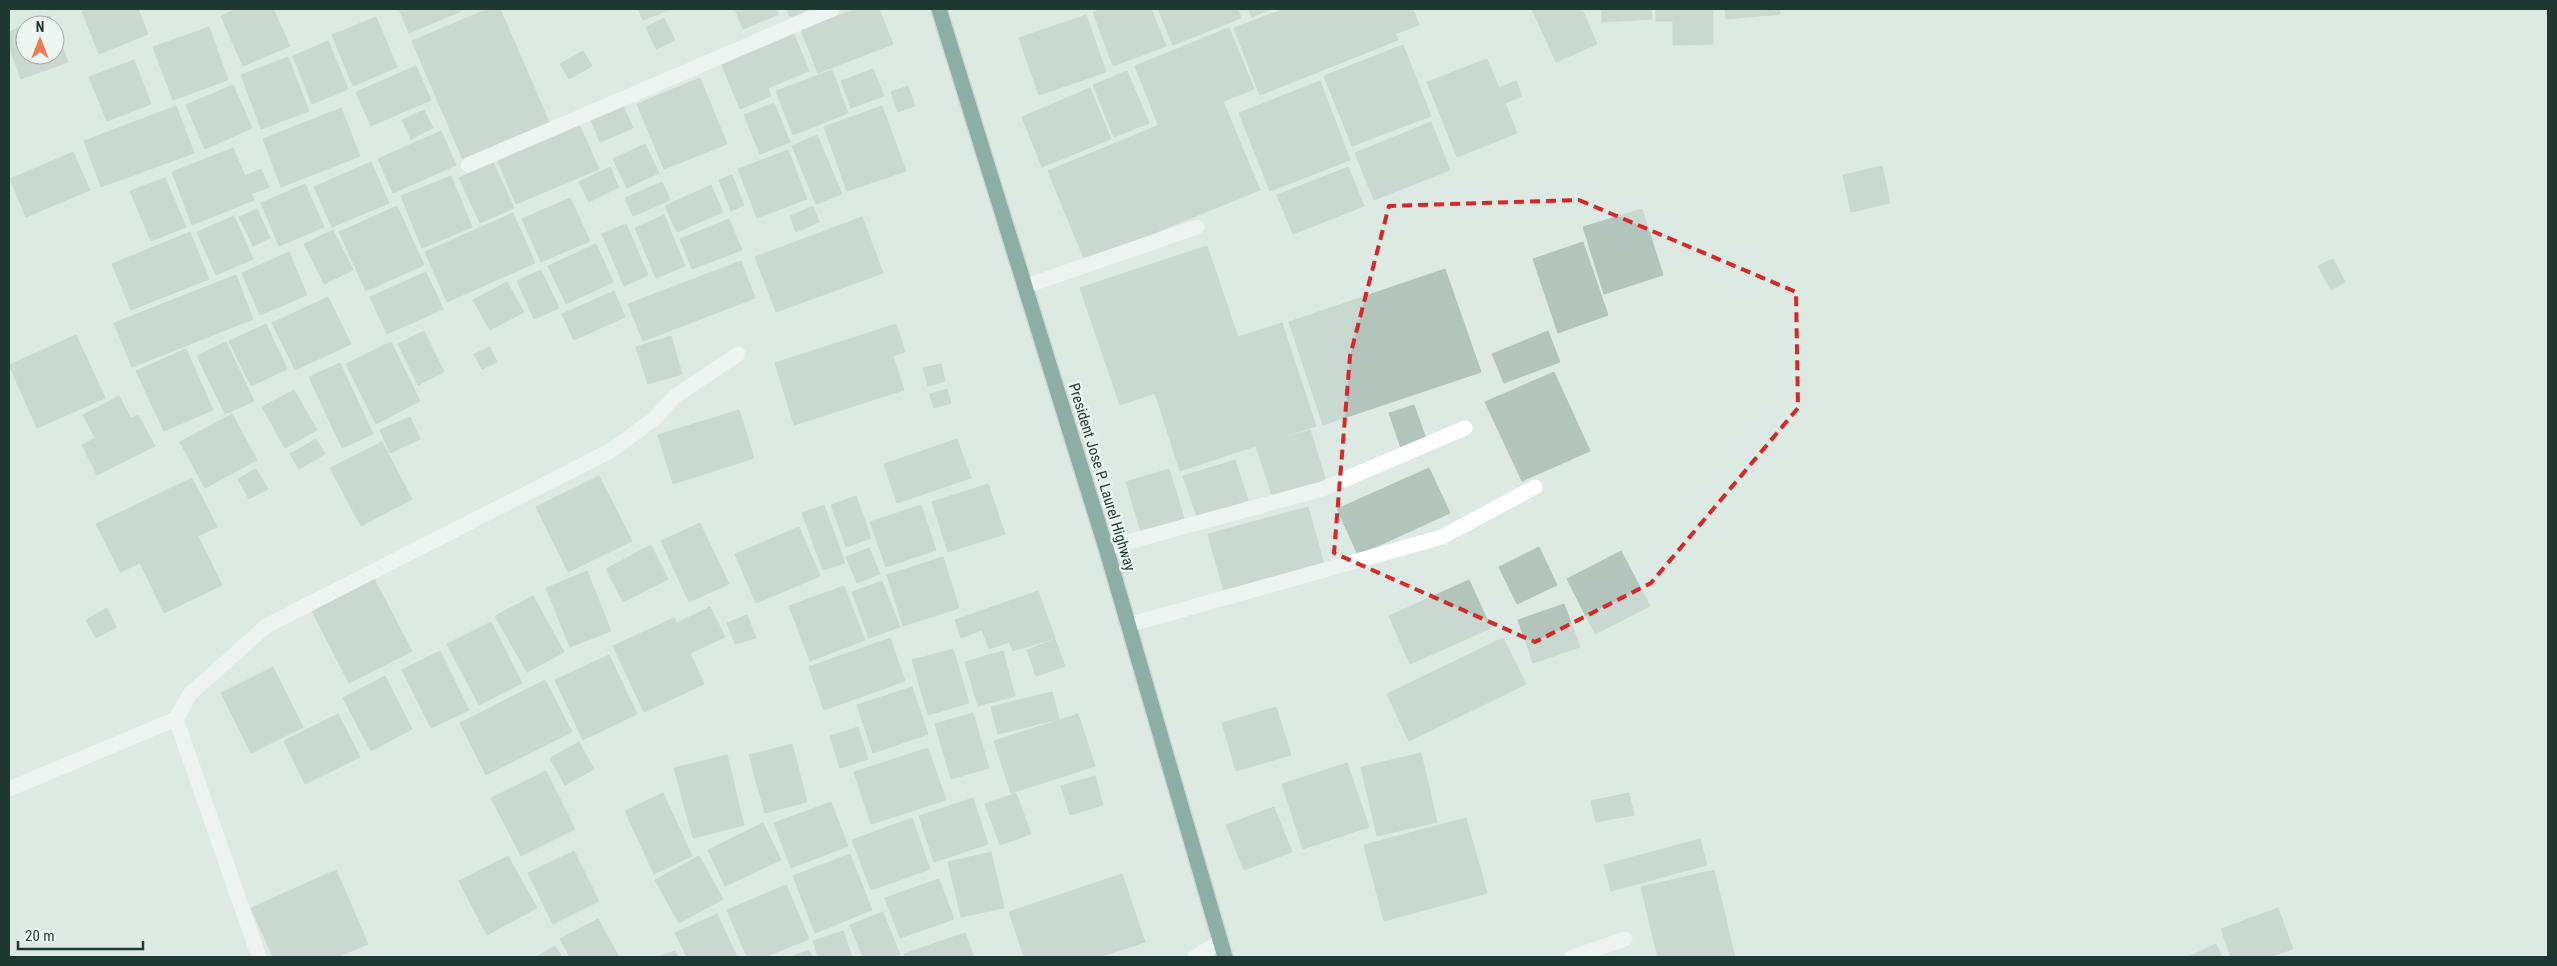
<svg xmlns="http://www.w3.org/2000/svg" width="2557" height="966" font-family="'Roboto Condensed',sans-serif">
	<rect width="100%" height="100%" fill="#ddeae4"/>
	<!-- building -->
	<path fill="#b3c4bd" stroke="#b0c3bb" d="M89,9h49l10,25 -49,20 -17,-43z
		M237,9h36l17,37 -47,20 -22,-50z
		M399,9h67l-57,24z
		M488,9h12l50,115 -86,38 -52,-121z
		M638,9h34l-29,11z
		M735,9h42l2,5 -36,15z
		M787,9h23l-20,8z
		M856,9h23l14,35 -75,29 -17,-43z
		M1102,9h49l15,37 -53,20 -20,-54z
		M1158,9h80l3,9 -68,27z
		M1248,9h23l-19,8z
		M1284,9h129l6,16 -24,9 3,6 -138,55 -26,-67z
		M1532,9h50l15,35 -41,18z
		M1602,9h49l1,10 -50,3z
		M1656,9h57v35l-40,1v-24h-17z
		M1725,9h55v5l-54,5z
		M1086,15l20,57 -67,23 -20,-57z
		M50,16l4,9h-28z
		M376,17l21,50 -44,19 -21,-51z
		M664,18l11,22 -19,9 -10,-22z
		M25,25v30h30v-28l13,35 -47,17 -12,-33v-14z
		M209,27l19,53 -55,20 -20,-53z
		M1229,28l25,61 -95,38 -24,-61z
		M793,32l16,39 -41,17 3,8 -31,13 -19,-46z
		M328,41l20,48 -36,15 -19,-48z
		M1403,45l28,71 -79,30 -28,-70z
		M583,51l9,15 -23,13 -9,-15z
		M288,57l21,54 -48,18 -20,-54z
		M1487,59l12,29 17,-7 6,15 -17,7 12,30 -60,24 -30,-75z
		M134,60l17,44 -44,17 -18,-44z
		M416,66l15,34 -60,26 -15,-34z
		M873,69l11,27 -33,12 -10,-27z
		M832,70l16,43 -55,22 -17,-44z
		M1127,71l22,52 -35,14 -21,-52z
		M700,78l27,66 -63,25 -27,-65z
		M1320,81l30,79 -80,31 -31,-78z
		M233,85l19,43 -47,21 -19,-44z
		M908,86l7,20 -17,6 -7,-20z
		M1090,88l21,51 -69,28 -20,-50z
		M1222,99l38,91 -175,71 -37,-90z
		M621,101l12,27 -33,14 -11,-27z
		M774,103l16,39 -30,12 -16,-39z
		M176,106l18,47 -93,34 -17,-46z
		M882,106l24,65 -59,20 -23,-64z
		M341,108l19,48 -79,31 -18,-48z
		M424,110l9,18 -22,11 -9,-19z
		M1431,122l19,48 -76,30 -19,-47z
		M579,124l20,45 -83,35 -19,-45z
		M441,131l15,34 -63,28 -15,-34z
		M817,135l25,59 -26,10 -24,-58z
		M645,144l14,29 -32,15 -14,-29z
		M233,148l12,28 16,-7 8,18 -18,7 3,6 -62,25 -20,-53z
		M788,150l19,49 -50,19 -19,-49z
		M73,152l17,38 -64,27 -16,-38z
		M371,162l18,41 -57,24 -18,-40z
		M493,162l21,46 -34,15 -21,-45z
		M1882,166l8,37 -39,9 -8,-37z
		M610,167l9,20 -30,15 -10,-20z
		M1348,167l16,39 -71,28 -16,-39z
		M732,175l12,30 -13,6 -12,-31z
		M451,176l21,51 -50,21 -21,-52z
		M165,178l21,49 -35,14 -21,-50z
		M662,182l8,18 -37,16 -8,-18z
		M305,184l19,43 -45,19 -18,-43z
		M711,185l12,27 -46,20 -12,-26z
		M570,198l20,43 -49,21 -19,-43z
		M397,206l27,59 -58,26 -27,-59z
		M813,206l6,16 -23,10 -6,-16z
		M257,209l13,29 -17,8 -14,-29z
		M1642,209l21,66 -59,19 -21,-67z
		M513,213l22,50 -88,39 -22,-50z
		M664,215l21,51 -29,12 -21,-50z
		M234,216l19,43 -37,16 -19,-43z
		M862,217l21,56 -107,39 -21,-55z
		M729,219l13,31 -50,19 -12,-30z
		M626,224l22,51 -24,11 -22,-52z
		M333,230l20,40 -29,14 -20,-40z
		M190,232l19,47 -78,31 -19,-46z
		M1583,242l25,73 -50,18 -25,-74z
		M596,244l17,38 -47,22 -18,-38z
		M1207,246l31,91 44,-14 34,103 -136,45 -25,-78 -35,12 -40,-117z
		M289,252l18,43 -47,20 -18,-42z
		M2333,259l12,23 -14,8 -13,-24z
		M741,261l14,37 -112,43 -15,-37z
		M1445,269l36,103 -158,53 -34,-103z
		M541,270l18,38 -25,11 -17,-38z
		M426,272l17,37 -56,25 -17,-37z
		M236,275l17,44 -121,48 -18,-44z
		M507,282l17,30 -34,18 -17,-30z
		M614,291l11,26 -51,23 -12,-26z
		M328,297l23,47 -56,26 -23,-47z
		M266,324l21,45 -36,17 -22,-45z
		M896,324l9,28 -12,4 11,34 -110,35 -19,-62z
		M424,331l20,41 -26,13 -20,-41z
		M1548,331l12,31 -56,21 -12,-29z
		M76,335l29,63 -68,30 -28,-63z
		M671,336l11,38 -34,10 -12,-37z
		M226,342l28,59 -29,13 -28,-58z
		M391,342l29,59 -44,23 -30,-60z
		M490,347l7,15 -15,7 -8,-15z
		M186,349l27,61 -49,21 -28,-60z
		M340,363l33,71 -31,14 -33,-71z
		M941,364l4,17 -17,5 -5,-18z
		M1554,372l36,79 -68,30 -37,-79z
		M947,389l4,14 -17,5 -4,-14z
		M294,390l23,40 -32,18 -23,-41z
		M119,396l12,23 7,-4 17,31 -58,29 -15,-30 13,-7 -12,-23z
		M1414,405l13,37 -25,9 -13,-38z
		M739,410l15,48 -81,26 -15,-49z
		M232,414l25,46 -52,28 -25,-46z
		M410,417l10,22 -30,14 -10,-23z
		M1310,430l17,54 -53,17 -18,-55z
		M316,439l9,15 -26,15 -9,-15z
		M957,439l14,39 -74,25 -13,-39z
		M382,442l30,57 -51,27 -31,-58z
		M1235,460l13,40 -51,17 -14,-41z
		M1429,468l21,45 -92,42 -21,-46z
		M256,469l12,20 -19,10 -11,-20z
		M1169,469l15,49 -43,14 -15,-50z
		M599,476l33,65 -64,31 -32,-65z
		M192,478l25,49 -19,9 24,49 -58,28 -24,-50 -20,9 -24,-48z
		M988,484l17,50 -57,18 -16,-50z
		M856,496l15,42 -25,9 -15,-42z
		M824,505l21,58 -22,7 -21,-57z
		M921,505l15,45 -50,17 -16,-45z
		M1308,507l16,57 -100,28 -16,-58z
		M700,523l29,61 -40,18 -28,-61z
		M799,527l21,49 -64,27 -21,-49z
		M651,545l17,34 -45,23 -17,-33z
		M1539,547l18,38 -40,19 -18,-37z
		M869,548l11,26 -23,9 -11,-26z
		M1621,551l29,55 -55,28 -28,-55z
		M943,557l16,51 -56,18 -16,-51z
		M587,571l24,60 -41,16 -24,-59z
		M374,579l38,72 -63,32 -37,-72z
		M1469,580l22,48 -81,36 -21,-48z
		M882,581l18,46 -31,11 -17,-46z
		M844,586l21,54 -55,21 -21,-55z
		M1038,591l17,47 -42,13 -4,-9 -20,7 -7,-19 -21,8 -6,-18z
		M533,596l31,56 -37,20 -32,-56z
		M1564,604l16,43 -47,16 -15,-43z
		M710,607l15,30 -35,16 14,31 -60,28 -31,-66 61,-28 3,5z
		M107,608l9,19 -20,11 -10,-18z
		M747,615l9,23 -21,6 -8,-21z
		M491,622l31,61 -43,22 -32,-61z
		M890,638l15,43 -81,29 -15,-43z
		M1503,638l23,46 -117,57 -22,-47z
		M1055,639l10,27 -29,10 -9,-26z
		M953,649l16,54 -41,12 -16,-55z
		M440,651l29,59 -38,18 -29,-58z
		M1003,651l12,45 -37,10 -13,-44z
		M609,655l28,59 -54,26 -28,-60z
		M273,667l30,60 -52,26 -30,-60z
		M385,676l27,53 -41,22 -28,-53z
		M545,680l27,52 -86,43 -26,-52z
		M912,687l16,47 -55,19 -16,-48z
		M1052,692l7,27 -61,15 -7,-27z
		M1276,707l15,48 -55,16 -14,-48z
		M973,713l16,55 -38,11 -16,-55z
		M338,714l22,43 -55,27 -21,-43z
		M1078,714l17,52 -84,27 -17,-52z
		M858,727l10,32 -28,9 -10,-32z
		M579,742l15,27 -29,16 -15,-27z
		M792,744l15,58 -42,11 -16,-58z
		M928,748l18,52 -75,24 -17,-52z
		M1421,753l16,69 -60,14 -16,-69z
		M727,755l17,70 -51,13 -19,-70z
		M1347,763l22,64 -66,22 -21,-65z
		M546,771l29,58 -54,27 -30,-58z
		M1095,776l8,29 -33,10 -9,-29z
		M663,793l29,63 -38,18 -29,-63z
		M1016,793l15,41 -31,11 -15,-41z
		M1629,793l5,22 -38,7 -5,-21z
		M973,798l15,46 -54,18 -15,-46z
		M831,802l17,44 -57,22 -17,-45z
		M1274,807l18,45 -48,18 -18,-45z
		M912,818l18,51 -59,21 -19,-50z
		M1466,818l21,75 -103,28 -20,-76z
		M763,823l18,37 -56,26 -17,-36z
		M1700,839l7,26 -96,26 -7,-26z
		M574,851l25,50 -46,23 -25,-51z
		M991,852l13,56 -43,9 -13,-55z
		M850,854l22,56 -57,23 -22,-57z
		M508,856l29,52 -50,27 -28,-54z
		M699,856l24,43 -44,24 -24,-43z
		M336,870l32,74 -31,13h-64l-22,-49z
		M1714,870l21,87h-77l-17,-70z
		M1122,874l23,68 -46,15h-75l-15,-45z
		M939,879l15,40 -54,19 -15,-40z
		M786,885l23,54 -44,18h-18l-20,-47z
		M2278,908l15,41 -24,8h-38l-10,-28z
		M883,912l17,43 -37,2 -13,-32z
		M717,914l20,43h-50l-12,-24z
		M598,919l21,38h-49l-10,-18z
		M843,931l9,26h-34l-5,-16z
		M965,933l9,24h-69l-1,-3z
		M2216,944l6,13h-34z
		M555,946l7,11h-26z
		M809,950l3,7h-21z
		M675,951l3,6h-19z"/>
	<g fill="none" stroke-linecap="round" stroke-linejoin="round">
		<!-- highway casing -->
		<g stroke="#bcc4c2" stroke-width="18">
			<path id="highway" d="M939,9l167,539 119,409"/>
		</g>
		<!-- minor -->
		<path stroke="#fff" stroke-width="15" d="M468,165l364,-156
			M1026,286l171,-59
			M1106,548l216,-59 143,-61
			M1128,625l314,-88 93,-50
			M176,719l14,-25 76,-68 344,-175 44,-32 21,-23 63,-42
			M9,789l167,-70 83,238
			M1195,957l25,-15
			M1572,957l53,-18"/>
		<!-- highway -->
		<use href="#highway" stroke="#2a6659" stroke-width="15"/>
	</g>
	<!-- marked area -->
	<path d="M0 0H2557V966H0ZM1579,200l217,92 2,116 -147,175 -116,59 -201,-89 16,-197 39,-150z" fill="#ddeae4" fill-opacity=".55" fill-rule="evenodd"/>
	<path fill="none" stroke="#d62828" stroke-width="4" stroke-dasharray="10 6" stroke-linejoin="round" d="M1579,200l217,92 2,116 -147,175 -116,59 -201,-89 16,-197 39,-150z"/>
	<g text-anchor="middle" stroke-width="5" stroke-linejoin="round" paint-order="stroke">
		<!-- street labels -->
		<g font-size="15" fill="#1f3932" stroke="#eef6f2">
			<text transform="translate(1102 477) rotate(73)" y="5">President Jose P. Laurel Highway</text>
		</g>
	</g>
	<!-- border -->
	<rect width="2557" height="966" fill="none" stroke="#1f3932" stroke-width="20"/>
	<!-- north arrow -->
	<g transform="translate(40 40)"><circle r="24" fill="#eef6f2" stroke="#9baaa5"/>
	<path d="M0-4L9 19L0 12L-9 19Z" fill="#f57751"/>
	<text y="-8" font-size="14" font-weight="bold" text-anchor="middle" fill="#1f3932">N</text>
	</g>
	<!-- scale -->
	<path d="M18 941v8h125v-8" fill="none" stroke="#1f3932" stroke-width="2.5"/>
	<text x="25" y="941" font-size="15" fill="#1f3932" stroke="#eef6f2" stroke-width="4" paint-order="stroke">20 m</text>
</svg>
